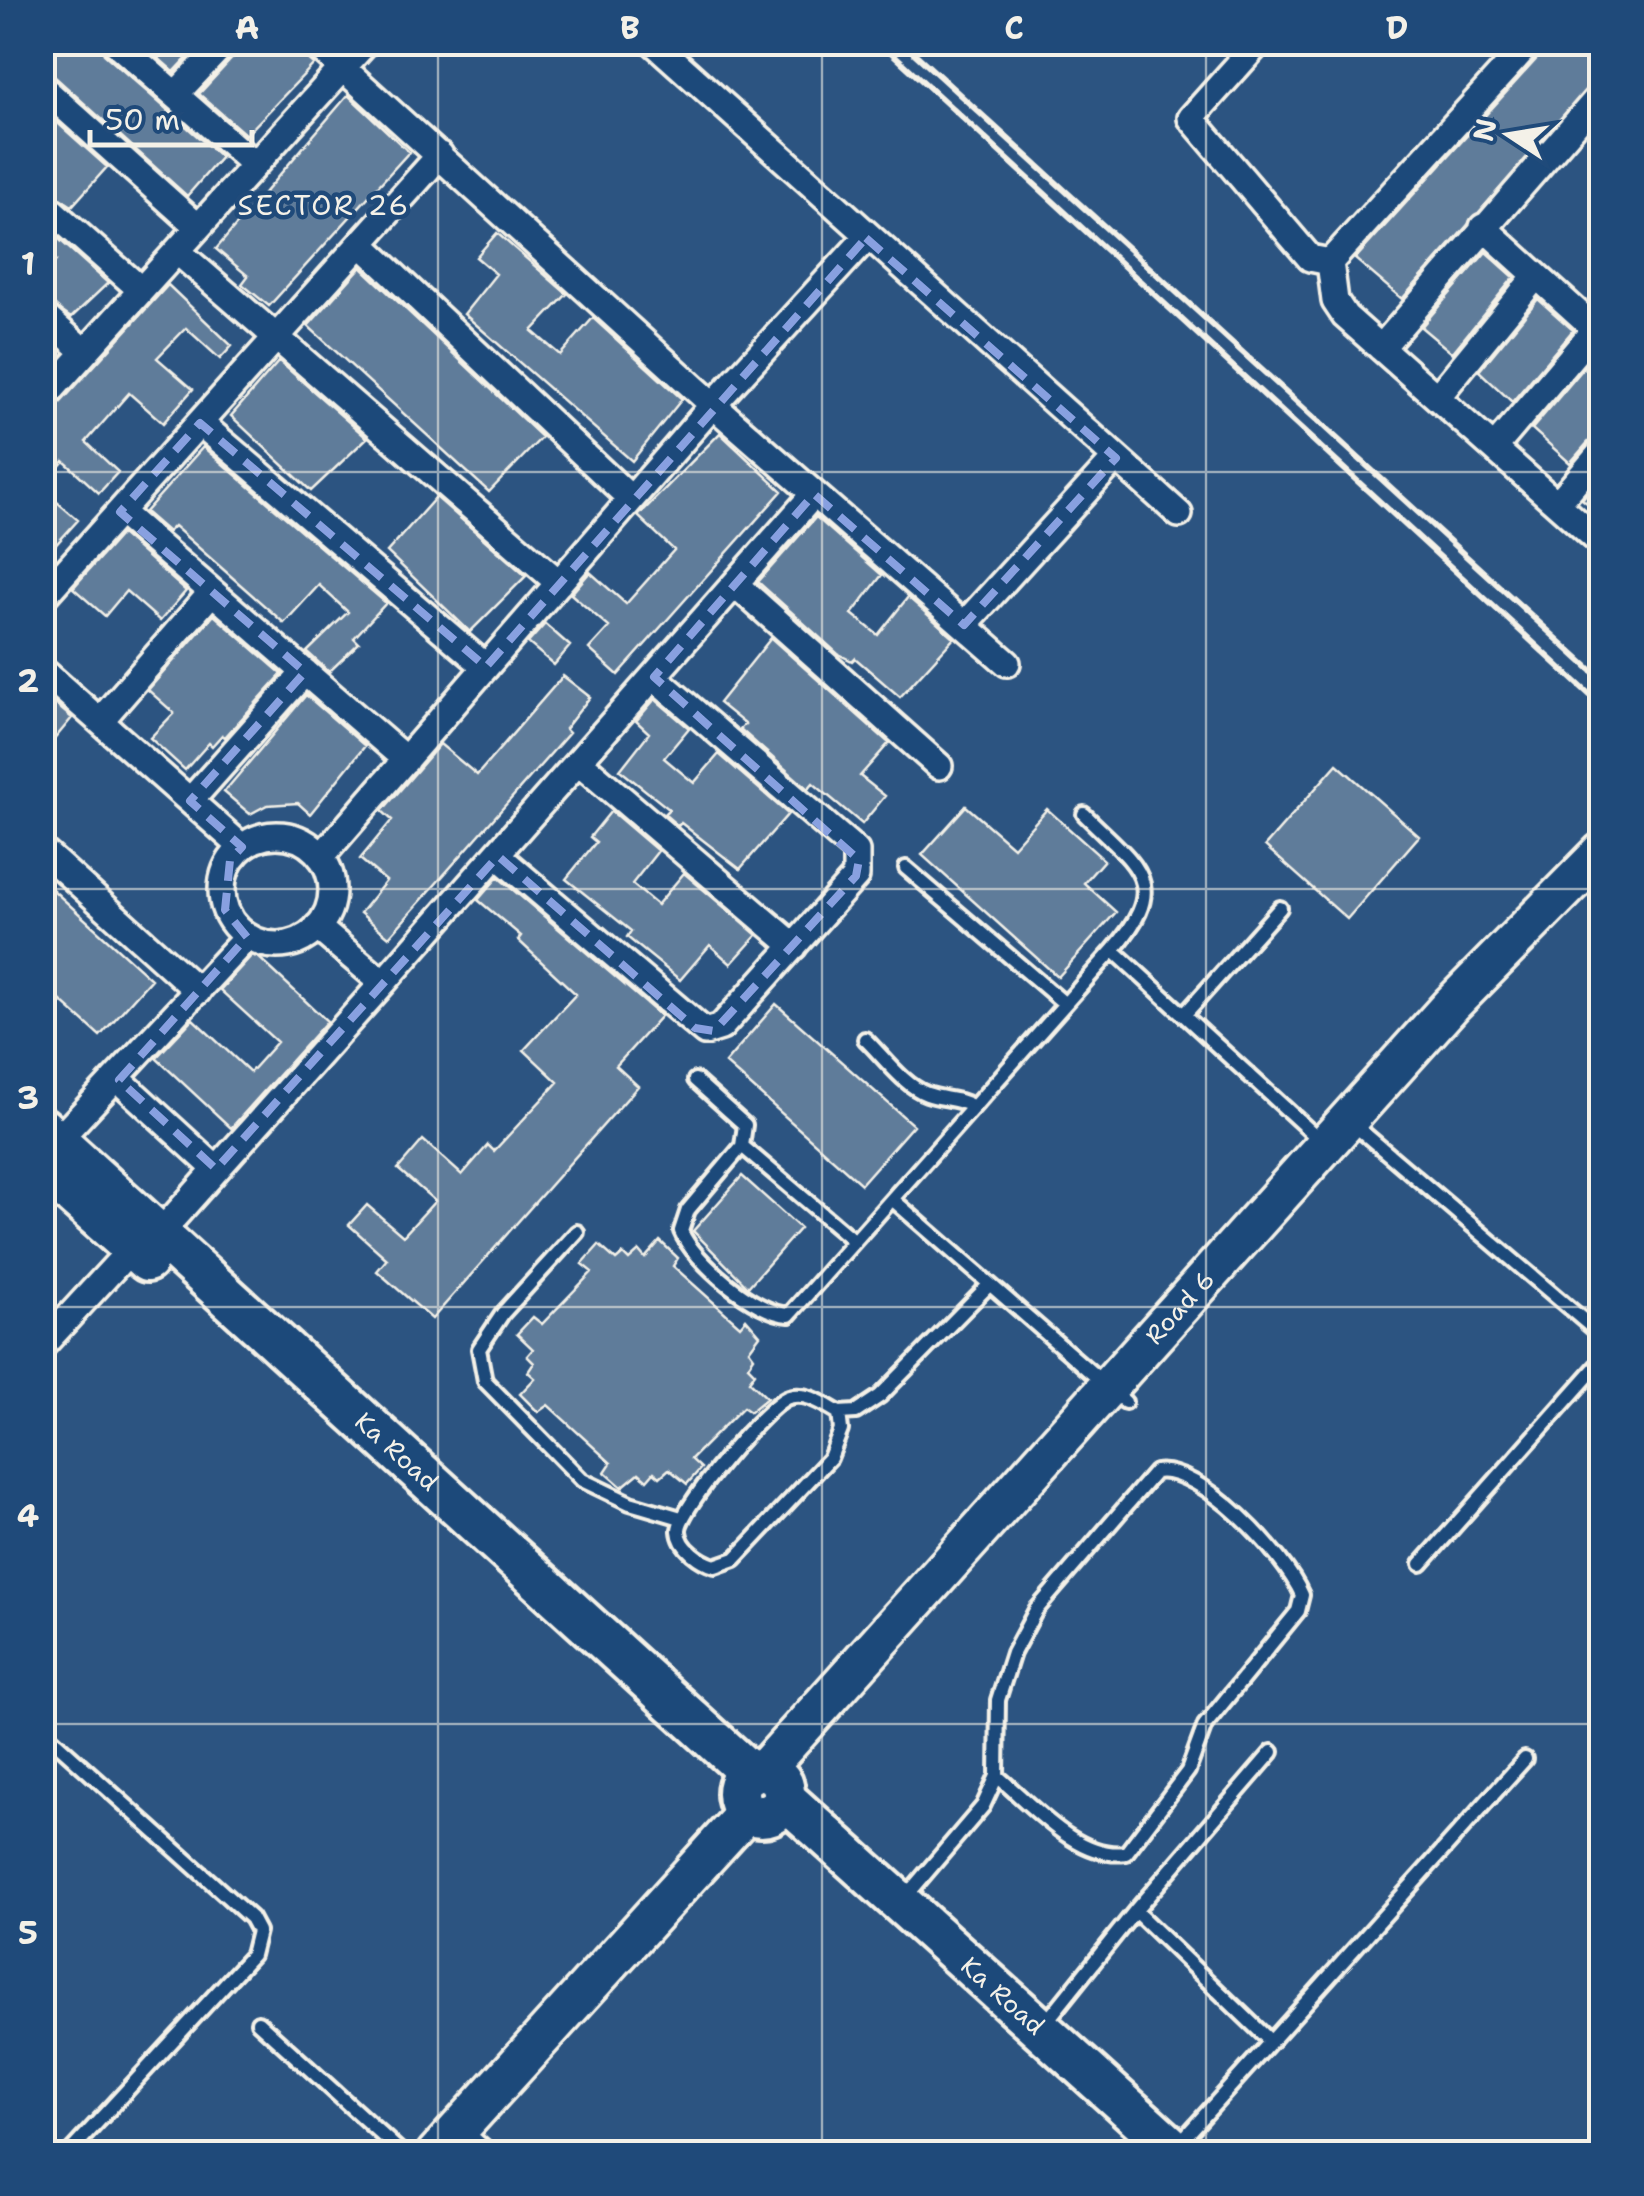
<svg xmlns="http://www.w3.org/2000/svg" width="1644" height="2196" font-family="'Shantell Sans',sans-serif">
	<rect width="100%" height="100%" fill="#2c5481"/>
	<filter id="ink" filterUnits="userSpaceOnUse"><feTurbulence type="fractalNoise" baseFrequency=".01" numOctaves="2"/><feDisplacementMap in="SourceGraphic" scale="20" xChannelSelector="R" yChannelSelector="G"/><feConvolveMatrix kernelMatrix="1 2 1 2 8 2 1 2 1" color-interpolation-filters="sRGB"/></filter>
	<g filter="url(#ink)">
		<!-- building -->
		<path fill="#5e7b9a" stroke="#f4f1e8" stroke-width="2.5" d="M42,42h57l5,12 117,103 -34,39 -134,-121 -11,-4z
			M140,42h31l17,15 -14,15z
			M241,42h49l24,22 -68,71 -47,-41 38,-41z
			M1546,42h56v32l-200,225 -47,-40 187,-206z
			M348,95l61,57 -140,154 -27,-22 6,-8 -32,-27z
			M42,109l65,58 -35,39 -30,-20v-20l14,-16 -14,-12z
			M42,224l66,59 -37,35 -29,-20v-21l14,-16 -14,-12z
			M497,233l70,61 -35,37 28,24 33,-37 89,81 -50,62 -168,-147 32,-40 -20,-17z
			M1486,252l28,25 -62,76 -31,-26z
			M361,267l181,170 -53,55 -181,-166z
			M168,285l64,61 -12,13 -34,-31 -29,30 36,31 -30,34 -34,-30 -43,49 32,30 -19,21 -35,-32 -22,25v-63z
			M1538,299l35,31 -61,72 -33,-31z
			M1598,351h4v84l-12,5 -20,23 -38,-34z
			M279,361l88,77 -56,53 -80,-75z
			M720,433l62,58 -164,184 -29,-26 20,-22 -38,-33 19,-22 36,32 48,-54 -36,-34z
			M203,447l183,156 -32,35 5,5 -30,29 -22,-20 41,-40 -29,-27 -35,38 -110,-97 -6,6 -23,-20z
			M1602,477v38l-20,-16z
			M42,489l36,31 -36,40z
			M436,497l90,79 -56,56 -83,-80z
			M816,517l66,58 -30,39 26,21 30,-38 46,41 -54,59 -45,-39 -3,3 -14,-7 -80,-72z
			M121,534l65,57 -26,30 -34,-30 -21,25 -32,-28z
			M214,615l68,59 -57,63 -3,-2 -10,11 -3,-3 -24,27 -35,-32 24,-25 -26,-23z
			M545,624l25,22 -16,19 -26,-22z
			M771,638l118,105 -29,33 25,20 -23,28 -49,-41 -5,6 -68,-60 5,-5 -26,-21z
			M563,676l27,21 -25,32 4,4 -180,204 -29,-24 26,-32 -26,-22 32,-39 -10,-9 58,-67 37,31z
			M42,693l30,25 -30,36z
			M306,695l59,51 -55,68 -12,-11 -31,2 -17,9 -26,-22z
			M655,699l34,29 -25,30 30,25 25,-29 69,60 -48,55 -59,-46 -3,3 -14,-12 5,-5 -49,-39 29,-37 -13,-12z
			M1337,764l82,72 -72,83 -82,-73z
			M966,806l47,41 34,-38 57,51 -20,23 32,29 -58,65 -136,-122z
			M611,811l47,40 -26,33 25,21 27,-32 73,62 -26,29 -21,-19 -30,35 -53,-43 4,-6 -65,-52 30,-37 -6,-5z
			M498,877l163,139 -45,50 22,20 -206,233 -55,-48 10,-12 -38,-34 18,-20 36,31 32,-35 -37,-32 25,-29 39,35 26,-30 6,6 64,-69 -34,-32 52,-56 -58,-54 3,-4 -43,-36z
			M42,880l109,99 -51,57 -58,-52z
			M254,953l73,68 -96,107 -75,-70 37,-39 57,53 27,-30 -57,-52z
			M776,1004l137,121 -52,59 -136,-121z
			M742,1176l58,52 -52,59 -55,-56z
			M660,1241l18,17 -5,8 67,60 6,-7 14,16 -11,15 5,7 -6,9 7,7 -6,8 18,17 -17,14 -7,-5 -52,52 10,9 -14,16 -18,-15 -9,8 -6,-5 -7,8 -8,-7 -17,14 -17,-15 6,-9 -63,-58 -10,7 -18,-18 15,-16 -7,-6 6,-9 -7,-7 6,-7 -16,-15 16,-17 9,7 50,-52 -10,-8 17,-19 17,15 7,-6 6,6 10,-9 6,7z"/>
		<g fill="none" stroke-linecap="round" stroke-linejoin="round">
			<!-- lane casing -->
			<g stroke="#f4f1e8" stroke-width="20">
				<path id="lane" d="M906,868l159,136
					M1113,950l208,191
					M1184,1015l96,-107
					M865,1039c17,16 39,47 62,55 17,6 30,3 47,13
					M695,1080l50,45 -3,21
					M1352,1123l250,213
					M892,1199l233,203
					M577,1232l-74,81 -24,36 6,32 97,99 48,23 51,15
					M854,1241l-112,-95 -54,64 -7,21c12,30 75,83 108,84l324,-365c59,-68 24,-83 -29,-136
					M839,1413l2,17 -11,28 -95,101 -20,7c-14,-4 -35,-18 -36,-35 -2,-21 90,-129 110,-134 19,-5 34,7 50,16l17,-1 24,-16 109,-111
					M1421,1564l181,-204
					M42,1730l209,188 7,13 -6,24 -184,199
					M902,1901l81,-95 14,-30 1,-76 15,-47 23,-43 119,-138c45,-8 130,83 147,123l-4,16 -93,114 -17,46 -62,82c-48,7 -94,-48 -129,-77
					M1135,1911l137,-159
					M258,2022l145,132
					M1042,2027l93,-116 134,129
					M1176,2147l349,-388"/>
			</g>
			<!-- street casing -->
			<g stroke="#f4f1e8" stroke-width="32">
				<path id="street" d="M115,42l139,122
					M314,42l399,363 294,258
					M653,42l526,472
					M1259,42l-68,76 119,140 20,4
					M1530,42l-200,220 5,39 10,15 212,188
					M42,87l155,139
					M176,94l49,-52
					M42,202l98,87
					M1483,227l119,108
					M361,244l270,255
					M177,251l382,332
					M42,314l43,38
					M1381,348l221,-255
					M1438,396l98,-120
					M42,400l324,-358
					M200,423l286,244
					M1495,447l100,-118
					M1602,451l-45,53 45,40
					M120,512l286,248
					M735,584l204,182
					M42,598l398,-443
					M964,625l152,-167
					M42,670l200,177
					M100,721l112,-129
					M579,762l215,184
					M190,801l115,-129
					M222 890a55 55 0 1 1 110 0a55 55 0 1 1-110 0Z
					M42,850l156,141
					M498,856l207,176 16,-5 135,-151v-25l-202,-174
					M321,857l392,-452 153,-167
					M317,927l66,56 431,-489
					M119,1080l97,89
					M57,1141l190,-204
					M158,1235l225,-252
					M42,1346l90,-98
					M456,2131l26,23"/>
			</g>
			<!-- secondary casing -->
			<g stroke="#f4f1e8" stroke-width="45">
				<g id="secondary">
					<path id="s1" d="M764,1770l687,-765 151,-153"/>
					<path d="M436,2154l311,-342"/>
				</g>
			</g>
			<!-- primary casing -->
			<g stroke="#f4f1e8" stroke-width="48">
				<g id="primary">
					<path id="s2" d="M42,1128l708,645"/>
					<path d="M42,1168l105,93"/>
					<circle cx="761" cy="1793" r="23"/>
					<path id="s3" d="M784,1798l395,356"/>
				</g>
			</g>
			<!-- lane -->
			<use href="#lane" stroke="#1f4a7a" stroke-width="12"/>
			<!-- street -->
			<use href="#street" stroke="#1f4a7a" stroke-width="25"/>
			<!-- secondary -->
			<use href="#secondary" stroke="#1f4a7a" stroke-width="38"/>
			<!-- primary -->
			<use href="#primary" stroke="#1f4a7a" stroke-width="40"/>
			<!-- rail -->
			<path stroke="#f4f1e8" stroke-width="6" d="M880,42l722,664
				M902,42l700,638"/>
		</g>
	</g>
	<!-- marked area -->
	<path fill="none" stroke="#88a0e0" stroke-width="8" stroke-dasharray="20 12" stroke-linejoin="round" d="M866,238l250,220 -152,167 -150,-131 -160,183 205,183 -3,16 -142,155 -19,-3 -197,-172 -282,313 -97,-89 128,-143 -22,-27 5,-50 12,-13 -52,-46 115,-129 -185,-160 80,-89 286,244z"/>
	<!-- grid -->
	<path fill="none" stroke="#f4f1e8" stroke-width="2.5" stroke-opacity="0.55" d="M438,42v2112M822,42v2112M1206,42v2112M42,472h1560M42,889h1560M42,1307h1560M42,1724h1560"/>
	<g text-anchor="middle" stroke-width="9" stroke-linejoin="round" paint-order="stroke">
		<!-- street labels -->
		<g font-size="25" fill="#f4f1e8" stroke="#1f4a7a">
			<text dy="9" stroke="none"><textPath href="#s1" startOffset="622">Road 6</textPath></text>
			<text dy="9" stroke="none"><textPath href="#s2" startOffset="480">Ka Road</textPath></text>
			<text dy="9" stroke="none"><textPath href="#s3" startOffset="295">Ka Road</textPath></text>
		</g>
		<!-- neighbourhood labels -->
		<g font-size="28" letter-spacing="2.5" fill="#f4f1e8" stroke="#1f4a7a">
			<text x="324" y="215">SECTOR 26</text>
		</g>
	</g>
	<!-- margin -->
	<rect width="1644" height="2196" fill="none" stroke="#1f4a7a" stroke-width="110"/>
	<!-- north arrow -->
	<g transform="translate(1509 135) rotate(282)" stroke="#1f4a7a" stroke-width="8" paint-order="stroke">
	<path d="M0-8L18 38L0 25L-18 38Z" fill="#f4f1e8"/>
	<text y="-15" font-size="28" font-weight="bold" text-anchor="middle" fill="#f4f1e8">N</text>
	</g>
	<!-- scale -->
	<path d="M90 130v15h162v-15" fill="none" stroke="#f4f1e8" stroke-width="5"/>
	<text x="105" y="130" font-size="30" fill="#f4f1e8" stroke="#1f4a7a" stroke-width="8" paint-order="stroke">50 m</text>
	<rect x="55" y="55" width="1534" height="2086" fill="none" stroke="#f4f1e8" stroke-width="4"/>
	<g font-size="32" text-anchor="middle" font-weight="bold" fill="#f4f1e8">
		<text x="247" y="39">A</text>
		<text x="630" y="39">B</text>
		<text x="1014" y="39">C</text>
		<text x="1397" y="39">D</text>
		<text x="28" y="275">1</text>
		<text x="28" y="692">2</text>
		<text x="28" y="1109">3</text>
		<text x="28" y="1527">4</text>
		<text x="28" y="1944">5</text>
	</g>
</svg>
